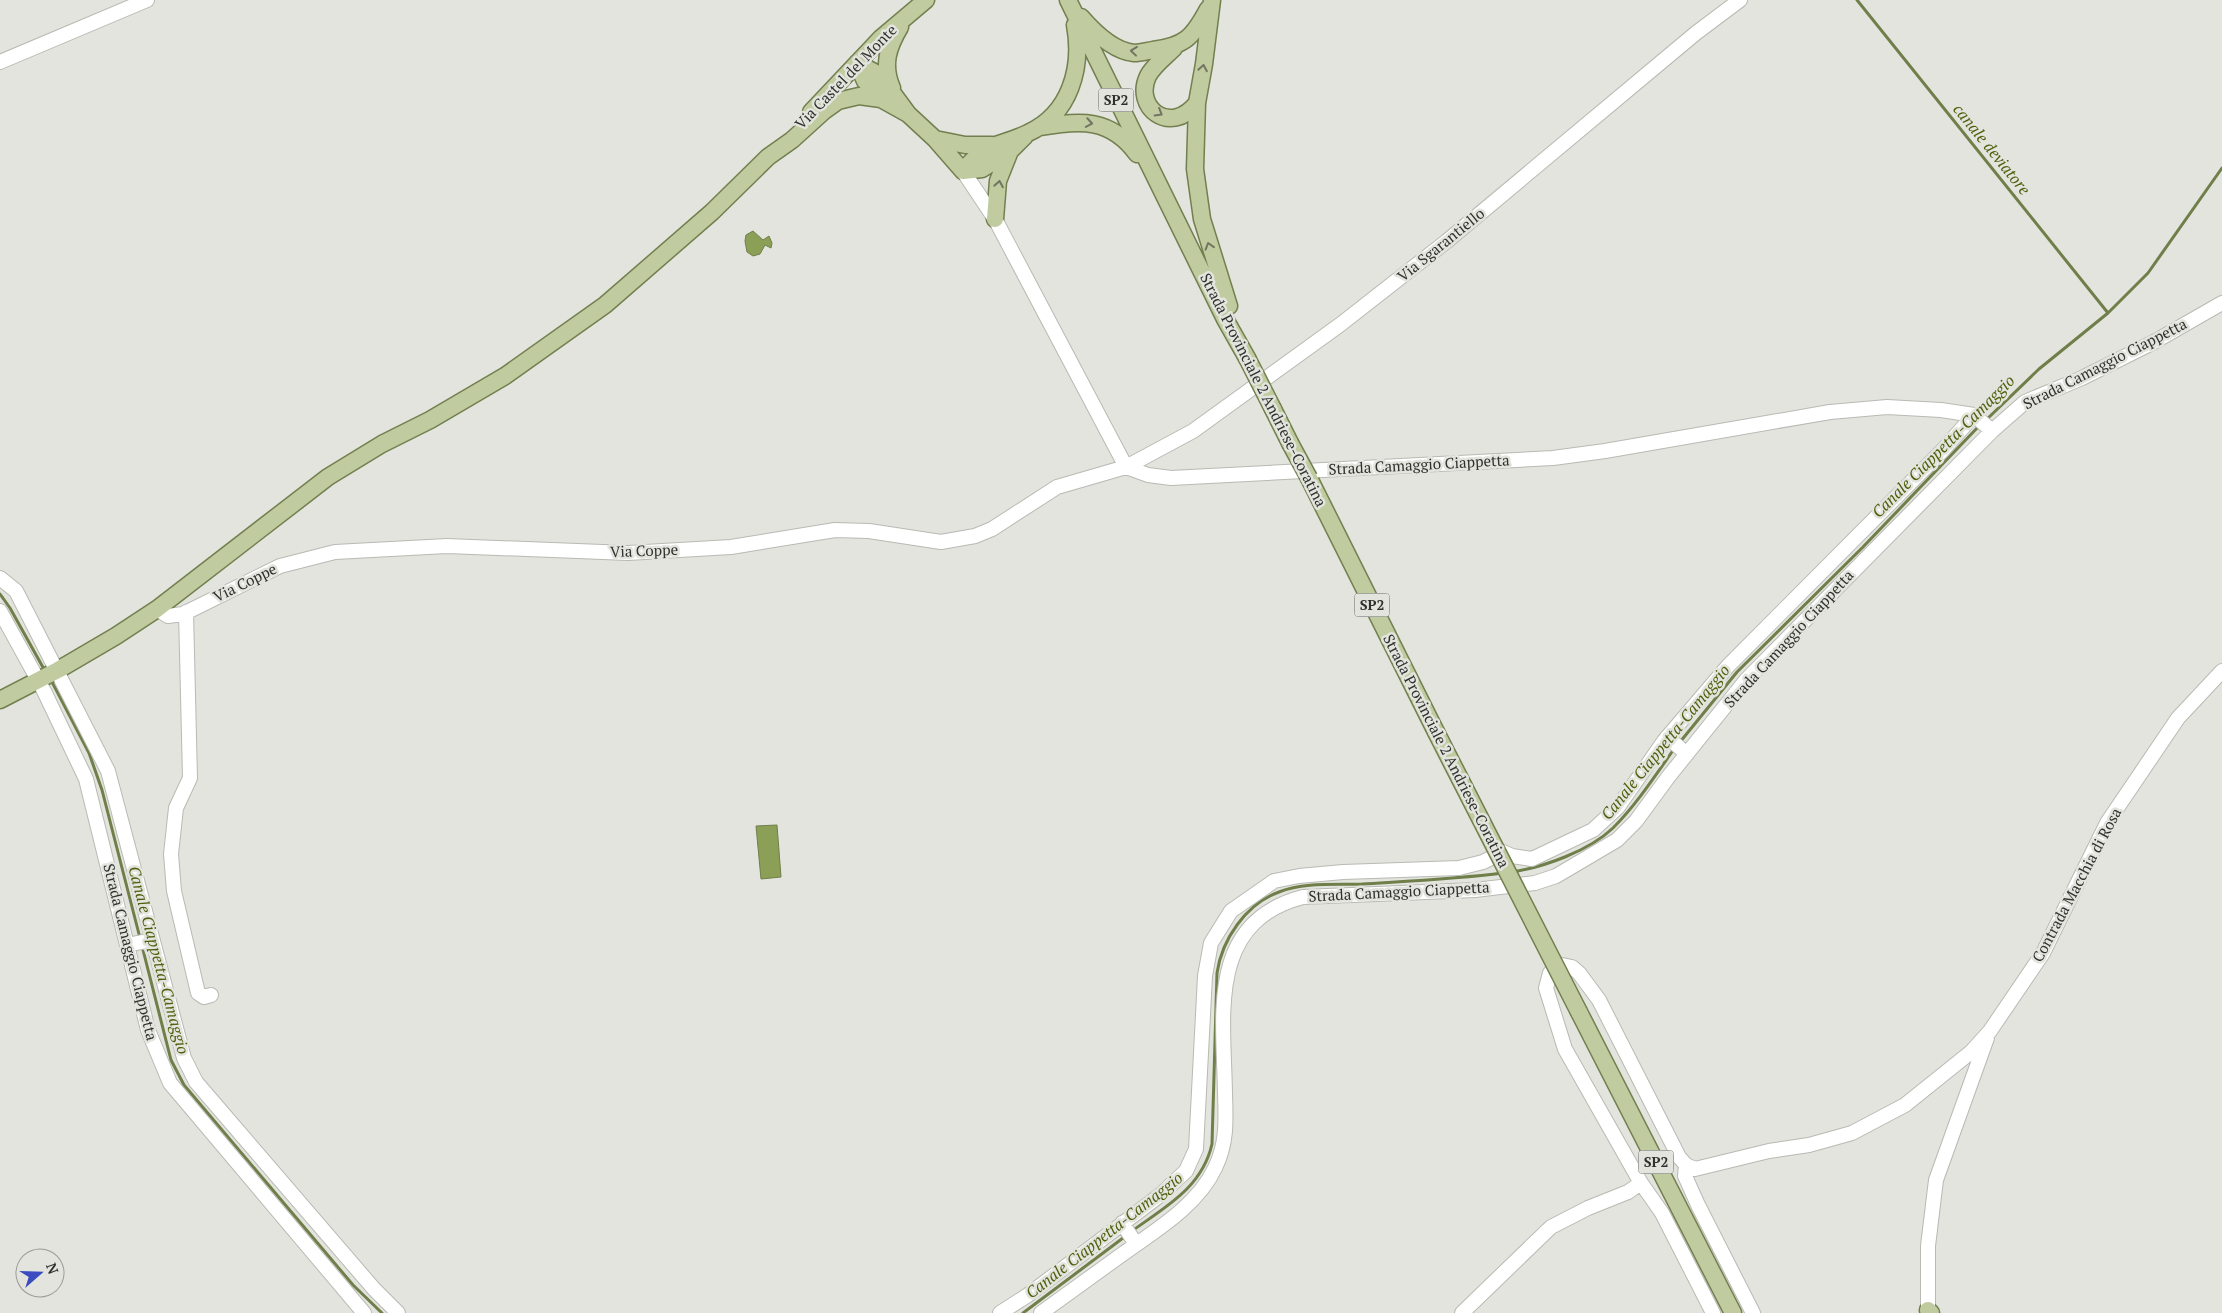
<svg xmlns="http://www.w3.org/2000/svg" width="2222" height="1313" font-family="'PT Serif',serif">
	<rect width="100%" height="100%" fill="#e2e4dd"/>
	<!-- water -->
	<path fill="#8c9f56" stroke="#707e4a" d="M753,231l10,9 6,-4 3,7 -1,5 -6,-3 -5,9 -7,2 -6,-4 -2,-11 1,-6z
		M777,825l4,52 -20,2 -5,-53z"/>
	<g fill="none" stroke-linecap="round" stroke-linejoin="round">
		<!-- stream -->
		<path stroke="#707e4a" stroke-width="3" d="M1857,0l251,313
			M1986,420l53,-51 69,-56 40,-40 74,-105
			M0,594l10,14 35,63
			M51,680l38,73 13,37 38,148
			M1680,742l57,-70 126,-125 116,-121
			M1512,872c32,-5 77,-21 101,-44 23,-23 42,-52 61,-79
			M142,946l29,114 13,25 169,200 29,28
			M1132,1231c33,-24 70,-43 80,-87l5,-171c5,-34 29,-69 62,-81 25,-10 57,-7 83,-8 48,-3 94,-5 141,-11
			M1023,1313l104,-78"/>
		<!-- minor casing -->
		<g stroke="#b8bab3" stroke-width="16">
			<path id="minor" d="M0,62l147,-62
				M963,171l32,48 131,248
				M1126,467l22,8 23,3 382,-20 52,-7 225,-39 57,-5 54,3 33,5 18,16 33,-29 57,-24 72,-36 68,-39
				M0,578l16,13 92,180 76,287 12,24 178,207 24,24
				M157,609l11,7 15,-2 97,-48 55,-14 112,-6 181,7 103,-6 104,-17 34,1 72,11 34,-6 17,-7 65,-42 69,-20 67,-36 148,-107 106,-83 249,-208 44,-33
				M0,611l44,80 42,88 62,251 22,53 194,230
				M186,612l4,166 -14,30 -5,46 3,37 24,102 6,4 7,-2
				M1667,737l20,17
				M127,945l25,-5
				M1686,1165l-1,11 13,29 55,108
				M1641,1183l21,30 51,100
				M1122,1223l14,21
				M1000,1313l28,-18 131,-99 27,-25 10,-22 9,-173 6,-33 20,-32 43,-30 25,-5 44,-4 116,-4 24,-6 20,-10 9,4 20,3 61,-29 25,-23 46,-66 64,-75 214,-215 32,-36
				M1041,1313c28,-20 55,-40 83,-60 32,-23 74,-48 91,-85 12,-24 11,-47 10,-74 -1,-78 -19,-172 78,-197l172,-7 60,-7 21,-7 61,-36 19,-19 33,-45 78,-97 245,-248
				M1462,1313l89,-86 37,-19 40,-16 13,-9 -76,-134 -19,-61 4,-15 12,-8 10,2 7,6 20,27 80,157 7,8 9,4 74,-18 40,-6 43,-12 53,-28 66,-53 19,-21 53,-78 64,-130 71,-105 44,-47
				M1928,1313v-67l8,-66 51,-142"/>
		</g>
		<!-- major casing -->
		<g stroke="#727f4e" stroke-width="19">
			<path id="major" d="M1068,0l157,319 22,39
				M1212,0l-8,64 -7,39 -2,66 7,50 27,87
				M1081,17c13,15 32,34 53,36 6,0 13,-2 19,-3 32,-4 40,-13 55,-41
				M1174,48c-8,8 -21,18 -26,28 -15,31 22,61 49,27
				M857,63l17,9 9,8 25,34 27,25 28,32
				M857,63l8,18 16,18
				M892,88c-10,-23 -4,-41 8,-61
				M811,112l70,-74 45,-38
				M1041,127c39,-7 70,-9 96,27
				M935,139l30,6h27
				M963,171c25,-31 34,-23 65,-38 42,-19 55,-65 47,-108
				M963,171l19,-2 28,-18 15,-15
				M995,219l3,-38 12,-30
				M1273,409l17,34
				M1309,478l127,254
				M0,700l58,-30 58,-34 41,-27 171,-132 54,-33 48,-24 75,-44 100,-71 107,-93 56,-55 24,-17 32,-29 14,-10 21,-5 22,3 27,15
				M1579,1012l154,301
				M1928,1310l3,3"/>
		</g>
		<!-- minor -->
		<use href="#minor" stroke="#fff" stroke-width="14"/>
		<!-- major -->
		<use href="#major" stroke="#c0cba0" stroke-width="16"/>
		<!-- major-bridge casing -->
		<g stroke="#727f4e" stroke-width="19" stroke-linecap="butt">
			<path id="major-bridge" d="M1247,358l26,51
				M1290,443l19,35
				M1436,732l143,280"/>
		</g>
		<!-- major-bridge -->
		<use href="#major-bridge" stroke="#c0cba0" stroke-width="16"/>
	</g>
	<!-- one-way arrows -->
	<defs><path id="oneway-chevron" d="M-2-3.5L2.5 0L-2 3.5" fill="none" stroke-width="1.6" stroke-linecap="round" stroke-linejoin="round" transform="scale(1.25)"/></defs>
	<g stroke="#717661">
		<use href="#oneway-chevron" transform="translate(1134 51) rotate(-174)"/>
		<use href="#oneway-chevron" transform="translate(1203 68) rotate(-80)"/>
		<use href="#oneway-chevron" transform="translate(1159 113) rotate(31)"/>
		<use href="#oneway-chevron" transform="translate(1089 123) rotate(10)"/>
		<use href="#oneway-chevron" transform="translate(999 184) rotate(-80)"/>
		<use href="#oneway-chevron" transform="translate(1209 246) rotate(-107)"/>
	</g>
	<g text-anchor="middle" stroke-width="5" stroke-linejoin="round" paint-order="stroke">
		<!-- shield labels -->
		<g fill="#e2e4dd" stroke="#656762" stroke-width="1">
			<rect x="1098.5" y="88.5" width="35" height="23" rx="4"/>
			<rect x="1354.5" y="593.5" width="35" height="23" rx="4"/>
			<rect x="1638.5" y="1150.5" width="35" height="23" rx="4"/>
		</g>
		<g font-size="14" font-weight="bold" fill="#30312e">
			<text x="1116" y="105">SP2</text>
			<text x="1372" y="610">SP2</text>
			<text x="1656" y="1167">SP2</text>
		</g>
		<!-- street labels -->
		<g font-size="15" fill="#30312e" stroke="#e2e4dd">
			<text transform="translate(846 77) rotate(-46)" y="5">Via Castel del Monte</text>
			<text transform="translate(1441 245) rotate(-39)" y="5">Via Sgarantiello</text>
			<text transform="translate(2105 364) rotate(-27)" y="5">Strada Camaggio Ciappetta</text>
			<text transform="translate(1263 390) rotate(63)" y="5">Strada Provinciale 2 Andriese-Coratina</text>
			<text transform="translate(1419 465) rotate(-3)" y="5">Strada Camaggio Ciappetta</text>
			<text transform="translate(644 551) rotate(-2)" y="5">Via Coppe</text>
			<text transform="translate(245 583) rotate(-26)" y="5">Via Coppe</text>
			<text transform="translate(1789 639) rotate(-47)" y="5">Strada Camaggio Ciappetta</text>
			<text transform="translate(1446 751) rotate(63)" y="5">Strada Provinciale 2 Andriese-Coratina</text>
			<text transform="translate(2077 885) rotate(-62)" y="5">Contrada Macchia di Rosa</text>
			<text transform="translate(1399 892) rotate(-3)" y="5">Strada Camaggio Ciappetta</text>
			<text transform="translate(130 952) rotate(76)" y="5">Strada Camaggio Ciappetta</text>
		</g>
		<!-- water labels -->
		<g font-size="16" font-style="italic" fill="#4f5f0c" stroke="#e2e4dd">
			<text transform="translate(1992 149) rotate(51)" y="6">canale deviatore</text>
			<text transform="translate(1943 446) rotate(-45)" y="6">Canale Ciappetta-Camaggio</text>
			<text transform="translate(1665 742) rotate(-51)" y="6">Canale Ciappetta-Camaggio</text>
			<text transform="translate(159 960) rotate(75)" y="6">Canale Ciappetta-Camaggio</text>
			<text transform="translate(1104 1235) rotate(-38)" y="6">Canale Ciappetta-Camaggio</text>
		</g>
	</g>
	<!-- north arrow -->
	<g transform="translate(40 1273) rotate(70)"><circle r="24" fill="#e2e4dd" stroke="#9b9c97"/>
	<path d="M0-4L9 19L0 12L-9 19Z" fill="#3a4cbf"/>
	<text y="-8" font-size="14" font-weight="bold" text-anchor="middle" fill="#30312e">N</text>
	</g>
</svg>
